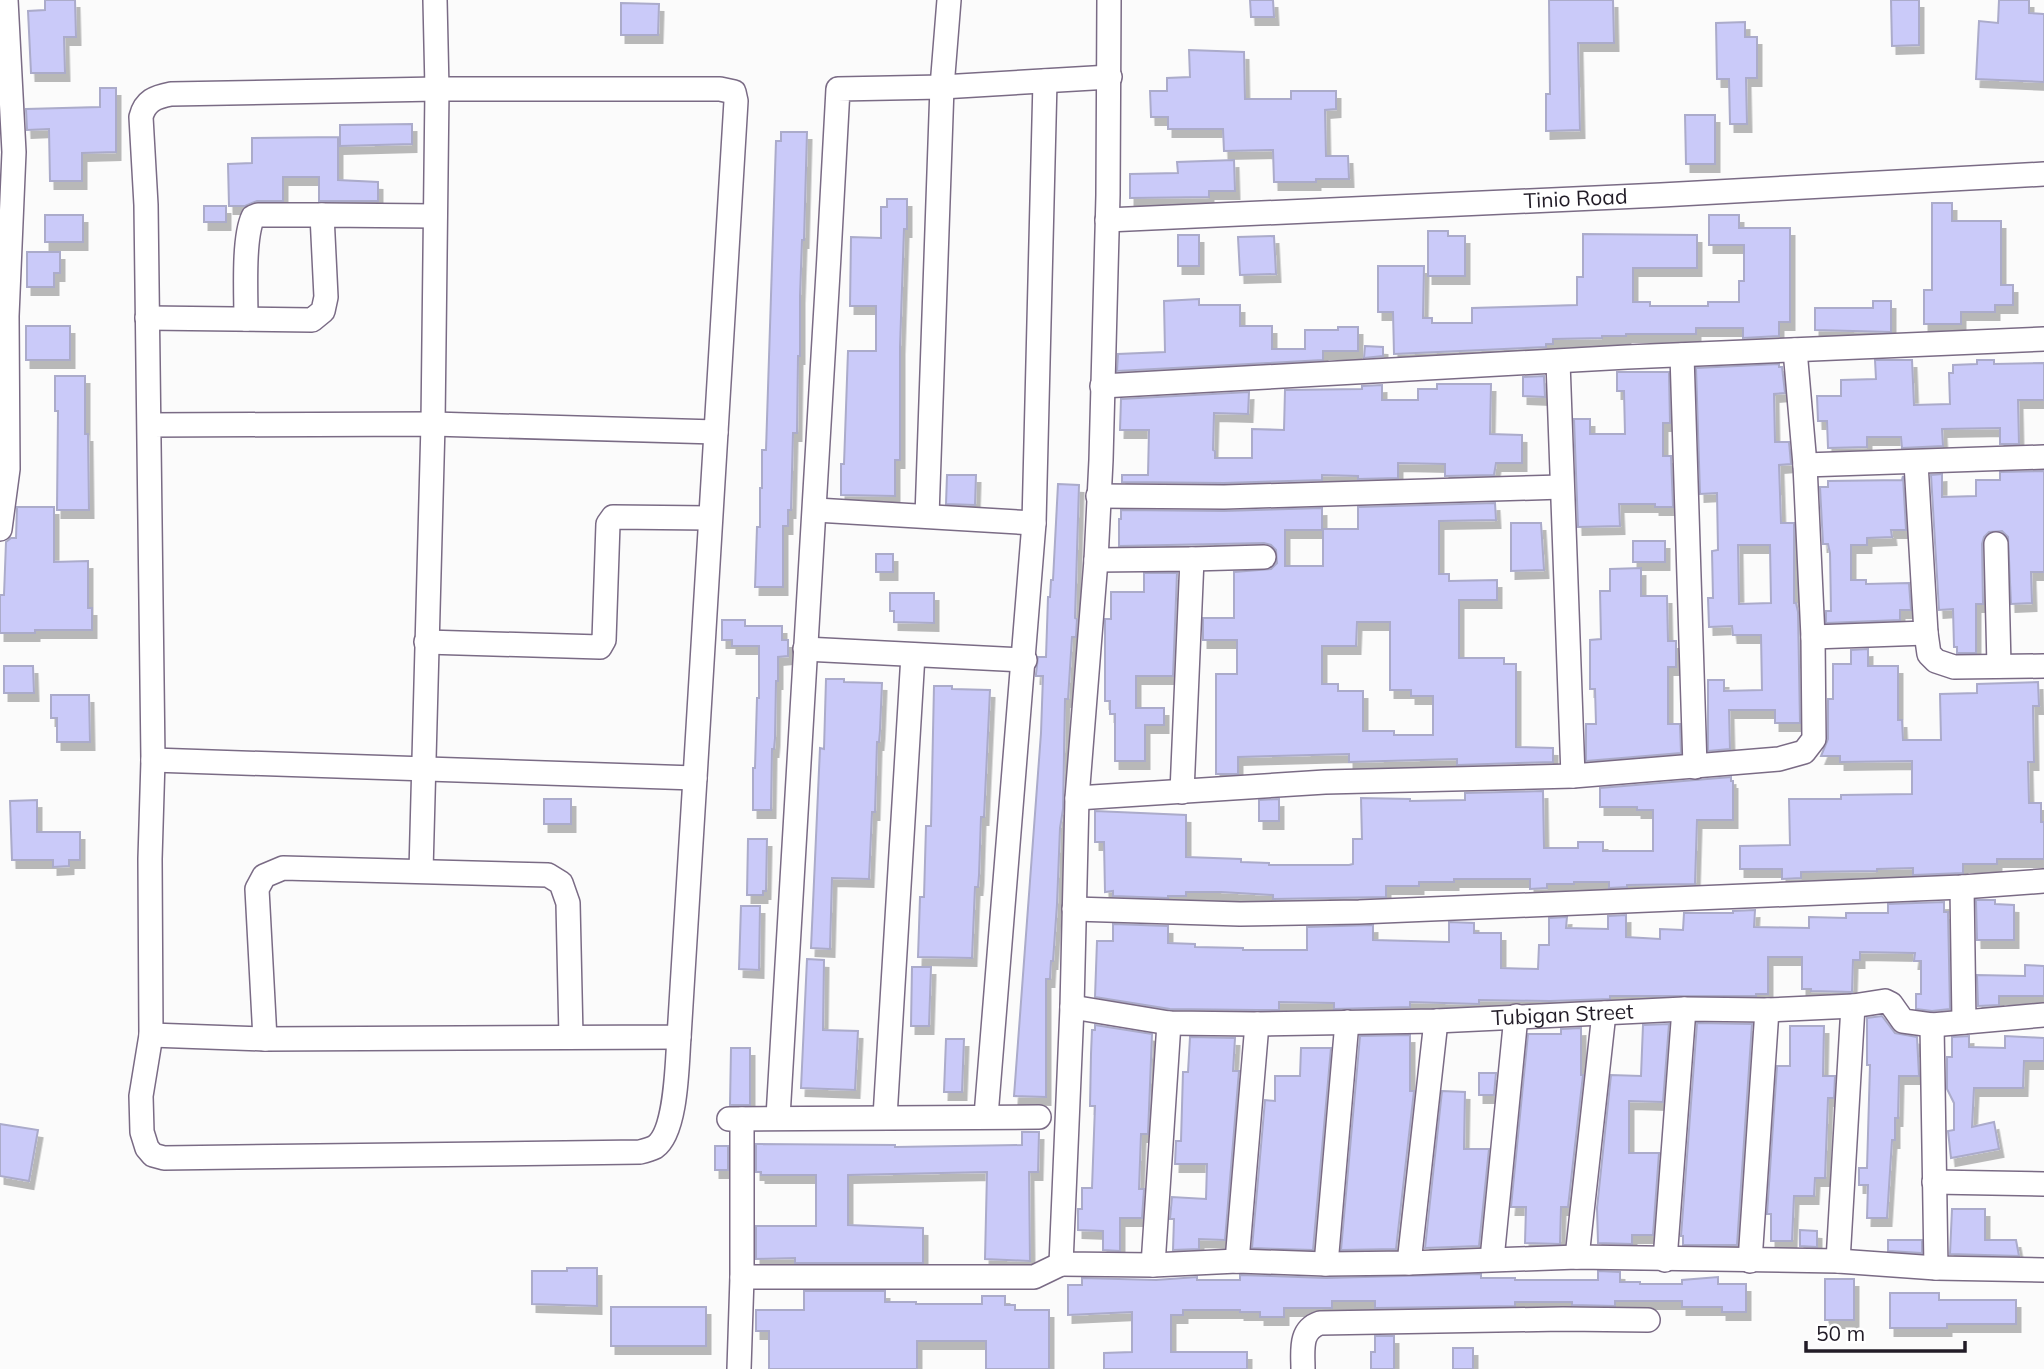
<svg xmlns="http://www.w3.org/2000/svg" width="2044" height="1369" font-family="Mulish,sans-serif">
	<defs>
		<filter id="shadow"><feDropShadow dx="4.5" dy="8" stdDeviation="0" flood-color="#0004"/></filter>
	</defs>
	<rect width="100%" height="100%" fill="#fbfbfb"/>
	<!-- building -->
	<path fill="#cacaf9" stroke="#ababca" stroke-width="2" fill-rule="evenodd" filter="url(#shadow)" d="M45,0h30l1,37h-12l1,36h-34l-3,-62 17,-1z
		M1250,0h23l1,17h-23z
		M1549,0h64l1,43h-36l2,87 -34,1v-37h4z
		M1891,0h28v45l-27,1z
		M1999,0h30v13l15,1v68l-68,-3 3,-58 19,2z
		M621,3l38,1 -1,31h-37z
		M1745,22v15h12v41h-11l1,46h-17l-1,-45h-12l-1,-56z
		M1189,50l55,2 1,47h46v-8h45v18l-11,1 1,46h22l1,23h-33v3h-42l-1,-32 -49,1 -1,-22h-55v-12h-17l-1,-26h17v-13l23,-1z
		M100,88h16v64l-34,1v28h-32l-1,-52 -22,1 -1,-21 74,-2z
		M1685,115h30v49h-29z
		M412,124v20l-72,2v-21z
		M781,132h26l-3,108h-2l-2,56v60h-2l-1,77h-4l-2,77h-3v16h-5v61h-28l2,-60h3v-39h2v-38h4l10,-309h5z
		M338,137v43l40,2v19h-59v-24h-36v24h-26l-12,5h-16l-1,-42 24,-1v-25z
		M1234,160l1,31h-26v6l-79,1v-24l48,-1 -1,-11z
		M887,199h20v30h-3l-4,118v113h-5v36l-54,-1v-31h3l4,-113h28v-45h-26l1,-69 30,1v-31h6z
		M1932,203h20v18h49v64h12v20h-18v7h-34v12h-37v-34h8z
		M204,206h22v16h-22z
		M45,215h38v27h-38z
		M1709,215h30v13h51v94h-11v14l-36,2v-10h-47v6h-70v2h-24v2l-49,1v5h-7v3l-152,7 -1,-42h-15v-46h46l-1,52h9v5h40v-15l105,-3v-28h6v-43l114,1v33h-64v34h17v4h58v-4h31v-21h5v-36h-35z
		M1428,231h20v5h17v40h-37z
		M1178,235h21v31h-21z
		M1274,236l2,38 -36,1 -2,-38z
		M27,252h33v21h-6v14h-27z
		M1199,299v6h41v21h32v23h33v-19h33v-3h20v24h-35v9l-206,11 1,-17 47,-2 -1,-51z
		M1873,301h18v31l-76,-2v-22h58z
		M26,326h44v34h-44z
		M1365,346l18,1v9l-19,2z
		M1875,360h37l2,45 36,-1 -1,-31h4v-8l24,-1v-4h17v4l50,-1v37h-26l1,44h-19v-16l-58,1 1,17 -41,2 -1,-11h-34v10l-39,1 -1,-27h-9l-1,-25h24v-16l35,-1z
		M1779,364v3h3l3,26 -11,1 1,48h14l2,22 -12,1 2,58h13v80h2l2,9 2,111h-25v-13h-46l1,39 -22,2v-71h16v11l38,-1 -1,-55h-28l-1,-9 -23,1 -1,-29h5l-1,-47 6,-1 -1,-57 -17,1 -4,-126zM1738,545h32l1,58 -32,1z
		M1617,372h52l1,51h-7v33h8l2,51h-18v-3h-36l1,22 -42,1 -4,-108h16v15h35l-1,-43h-7z
		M55,376h30v58h3l1,76h-32l1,-99h-3z
		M1544,376l1,21 -22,-1v-19z
		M1437,384h54l-1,50 32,1v28h-26l-2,12 -49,1v-12l-47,-1v15l-40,1v-3l-36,-1v5l-98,3 -102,-1v-7h26l1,-45h-29l1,-31 128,-7 -1,22 -34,-1 -1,37 2,1v7h37v-29l32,1 1,-40 77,-1v-3l20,-1v15h36v-11h19z
		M2044,471v101h-13l1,31 -21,1 -3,-67 -6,-6 -13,1 -5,5 -2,7 1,60h-7v49h-19v-6h-3l-1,-38 -14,1 -8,-135 11,-1v23l34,-1v-16h24v-8z
		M947,475h29l-1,30 -29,-1z
		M1903,476l3,54h-15l1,7 -25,1v7h-16v35h15v4l43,-1 2,27h-11v10l-74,3v-12h5l-1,-58 -2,-9h-5l-3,-57h8v-6l74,-1z
		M1058,484l21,1 -4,133 2,1 -1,18h-4l-4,62h-3l-2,110 -3,19 -3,76 -4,57h-2l-1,18h-4v118l-32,-1 27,-363 2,-57h-7v-2l2,-17h8l2,-60h2l1,-17h2z
		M1495,503l1,17 -57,1v53h10v7l48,-1v20h-38v58h45v6h12v83l37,1v14l-96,3v-6l-108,3v-8l-111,3v17h-22v-100h21v-34h-34v-22h31v-46l37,-3 6,-6 -1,-13 -5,-5 -7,-2 -145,3v-27h2v-9l103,1 98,-3v22h-37v36h38v-37h35v-22zM1357,622h33v68h21v6h22v39h-39v-4h-31v-40h-25v-7h-16v-38h34z
		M17,507h37v55l34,-1v47h4v22h-57v3h-35v-38h4l2,-53 5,-4h5z
		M1511,523h30l3,47 -33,1z
		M1633,541h32v21h-32z
		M876,554h17v18h-17z
		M1641,568v28h26l1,45h8v26h-8v57h12l1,29 -95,8v-37h10l-1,-35h-5v-49l11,-1 -1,-48h10v-22z
		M1144,573h33l-4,103h-37v32h28v17h-19v36h-30v-47h-5v-13h-5v-82h6v-27h33z
		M890,593h44v30l-40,-1v-11h-4z
		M722,620h23v6h37v14h6v16l-10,1v24h-2l-1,57 -1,11h-2l-1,61h-18v-42h2l2,-70h2v-52h-27v-6h-10z
		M1868,649v17h30v54h4l1,20h38l-1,-46 37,-1v-9l61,-2 1,24h-6l1,56h-6l1,41h12v19h3v37h-47v5h-34v9l-50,2v-7l-36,1v2l-76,1v6l-19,1v-10h-42v-23l50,-1 -1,-46h52v-4l71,-1v-33l-72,1v-6h-19l7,-17v-40h5v-35h18v-14z
		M4,666h29l1,27h-30z
		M826,679h18v3l38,1 -2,47 -1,12h-2l-2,70h-3l-3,67 -37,-1 -2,71 -19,-1 9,-200 4,1z
		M934,686h18v3l38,1 -6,127h-3l-2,58 -1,12h-3l-3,71 -54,-1 2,-60h4l2,-71h5z
		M51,695h38l1,47h-33v-24h-6z
		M1731,777v4h2v39h-36l-2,64 -68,1v2l-18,1v-6h-35v2h-27v4l-17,1v-10h-76v3h-35v4h-33v11l-113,2v-4l-52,-3h-35v4h-18v2l-55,-2v-5l-8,1 -1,-50h-9v-31l91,4v42l55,2v3l28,1v2h80l4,-1v-25h9l-1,-41 49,1v2l55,-1v-7l78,-2 1,57h34v-6h25v9h50v-41h-16v-3h-37v-19z
		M544,799h27v25h-27z
		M1279,799v22h-20v-21z
		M37,800v32h43v28h-11v6l-16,1v-7h-41l-2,-59z
		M748,839h19l-1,52h-3v4h-16z
		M1976,900h19v4l19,1v35h-37z
		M1944,902v10h4l2,97 -18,2 -16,-2v-15h5v-33h-7l1,-8 -55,-1v8h-7l-1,32 -41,-1v-2h-9v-32h-34v37h-12v2h-146v3l-60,2 -71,-1v4l-69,-2v5l-76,2v-6l-55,-1v8h-22l-87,-1 -75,-12 2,-56h16v-17l55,2v17l27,1v3l48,1v2h64v-23l66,-2v15l76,2v-20l25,1v10h27v35l37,1 1,-24h10v-27l18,-1 -1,11 42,1v-13l18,-1v22l34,2v-10l23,1 1,-17h49v-2l22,-1 -1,17 55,1v-11l37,1v-5h42v-9z
		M741,906h19l-1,64 -20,-1z
		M807,959l17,1 -1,70 35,1 -3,59 -54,-2z
		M2025,965l19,1v30h-45v9l-21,1 -1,-31 48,1z
		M912,967h19l-2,59h-18z
		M1882,1016l13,17 22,4 2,39h-20l-1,42h-3v22h-3l-5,78h-20l1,-33h-9v-17h8l3,-103h-3v-47z
		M1697,1023l55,1 -15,221h-54v-9h-2z
		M1669,1024l-6,78 -34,-1v52h30l-6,82h-21v9l-34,-1 -1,-35 14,-133 30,1 2,-51z
		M1095,1025l57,9 -4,100h-7l-2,55h5l-2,29h-22v33l-17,-1v-19l-25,-1v-21h4v-21h10l3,-82h-5l1,-52 1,-24h3z
		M1790,1026h34l-1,50h12l-1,22h-6l-3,80h-10l-1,18h-20l-2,45h-21v-27h-4l10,-148h13z
		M1581,1028v47h2l-15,132h-7l-1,37 -35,-1 1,-36h-15l17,-173h33v-5z
		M1410,1035v56h4l-18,158 -55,1 19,-214z
		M1969,1036v11l36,1v-12l39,2v23h-20l-1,27h-49l-2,39 22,-5 5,27 -48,9 -3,-27 6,-1v-27l-7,-14v-32h5v-20z
		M1190,1037l45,1 -2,33h6l-14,169 -26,-1v10l-26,1 1,-31h-4l2,-22 34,2 1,-35h-32l1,-23h5l2,-69h5z
		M946,1039h18l-2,53h-18z
		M731,1048h19v57h-20z
		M1301,1048h30l-18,202 -61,-2 13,-148 10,1v-25h25z
		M1479,1073h17l-2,22h-15z
		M1442,1091l23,1 -1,57h25l-10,97 -54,2z
		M0,1124l38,6 -9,51 -29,-5z
		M1022,1132h17l-1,40h-9l1,89 -45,-2 2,-87 -139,3v50l75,3v35h-128v-5l-39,1v-33h60v-51h-55v-3h-5v-28l139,1v2l127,-2z
		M715,1146h13v24h-13z
		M1952,1209h33v31h31l3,16 -69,-2z
		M1800,1230l17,1v16l-17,-1z
		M1888,1240h34v13l-34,-2z
		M567,1268h30v38l-65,-2v-33h35z
		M1598,1271l22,1v10h20v2h42v-4l36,-3v7h28v28h-24v-5h-40v-6h-67v5l-43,-1v-3h-57v4l-140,2v-7h-43v7h-48v9h-24v-5h-20v-2h-57v5h-12v37h76v17h-143v-16l28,-1v-40l-64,3v-30h14v-7l74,2 41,-3v3h43v-5l86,3 155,-4v4h34v2h83z
		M1825,1279h29v41h-29z
		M804,1291h81v11h31v2h66v-8h23v9h10v5h34v59h-63v-28h-69v28h-148v-38h-13v-21h48z
		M1890,1293h49v7h77v24h-69v4h-57z
		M611,1307h95v39h-95z
		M1375,1336h19v33h-23v-17h4z
		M1453,1348h20v21h-20z"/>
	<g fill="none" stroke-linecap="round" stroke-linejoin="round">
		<!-- street casing -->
		<g stroke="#7a6b85" stroke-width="26">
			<g id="street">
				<path d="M1109,0l-1,195 -7,265 -5,100 -19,238 -5,209 -11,257 92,1 84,-4 89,3 83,-1 27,-242"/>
				<path id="s1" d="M1107,220l554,-25 383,-21"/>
				<path d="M147,318l165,2 11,-9 3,-14 -4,-82 113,1"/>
				<path d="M246,319c0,-25 -3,-81 7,-102l5,-2h64"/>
				<path d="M1682,355l13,412"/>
				<path d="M1558,362l15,414"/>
				<path d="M1102,386l525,-29 417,-18"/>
				<path d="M149,425l284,-1 283,8 20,-331 -2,-9 -14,-3h-283l-266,5c-16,3 -26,7 -30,23l5,88 7,555 -3,99 1,176 -10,61 1,36 5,16 6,7 11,3 476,-6c4,-1 11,-3 15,-5 22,-15 22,-85 24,-110"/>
				<path d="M1805,465l239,-8"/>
				<path d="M1098,496l126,1 338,-10"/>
				<path d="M816,510l218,13"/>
				<path d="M927,516l15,-429 7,-87"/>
				<path d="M0,529l8,-60 -1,-153 7,-164 -8,-152"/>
				<path d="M1996,544l3,122"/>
				<path d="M1192,559l72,-2"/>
				<path d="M1096,560l96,-1 -10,233"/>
				<path d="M1926,633l3,21 7,7 18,6 90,-1"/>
				<path d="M1813,637l113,-4 -10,-170"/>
				<path d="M426,642l174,5 4,-7 4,-116 5,-7 97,1"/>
				<path d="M805,649l220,11"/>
				<path d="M153,760l542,18 21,-346"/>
				<path d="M1077,798l248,-16 248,-6 206,-17 25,-7 10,-13 -1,-102 -8,-172 -10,-115"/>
				<path d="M421,871l12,-447 4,-335 -2,-89"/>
				<path d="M1962,887l2,135"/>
				<path d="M1074,909l166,5 119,-2 603,-25 82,-6"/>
				<path id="s2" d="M1072,1007l97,16 88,1 179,-3 248,-12 83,1 86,-4 32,-5 6,3 12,17 29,4 112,-10"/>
				<path d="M1932,1025l4,243"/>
				<path d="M151,1035l114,4 414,-2 16,-259"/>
				<path d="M265,1039l-8,-150 7,-13 19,-8 265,7 13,8 7,20 3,134"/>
				<path d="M986,1116l48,-593 11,-442"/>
				<path d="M778,1117c20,-342 42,-685 60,-1028l104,-2 168,-10"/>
				<path d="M885,1117l28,-462"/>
				<path d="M729,1119l310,-2"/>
				<path d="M1934,1182l110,2"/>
				<path d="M1577,1257l27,-244"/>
				<path d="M1492,1259l24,-243"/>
				<path d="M1665,1260l19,-251"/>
				<path d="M1237,1261l20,-237"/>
				<path d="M1750,1261l17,-251"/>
				<path d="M1838,1261l15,-255"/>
				<path d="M1409,1263l168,-6 261,4 98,7 108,2"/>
				<path d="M1326,1264l21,-242"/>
				<path d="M1153,1265l16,-242"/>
				<path d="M742,1277h292l27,-13"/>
				<path d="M739,1369l3,-92v-158"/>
				<path d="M1303,1369c0,-18 -4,-39 17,-46l243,-4 85,1"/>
			</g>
		</g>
		<!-- street -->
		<use href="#street" stroke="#fff" stroke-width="23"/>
	</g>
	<g text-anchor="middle" stroke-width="5" stroke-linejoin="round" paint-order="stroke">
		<!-- street labels -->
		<g font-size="21" fill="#221c27" stroke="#fff">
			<text dy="7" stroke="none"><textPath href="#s1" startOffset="469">Tinio Road</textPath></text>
			<text dy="7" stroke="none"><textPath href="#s2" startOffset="492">Tubigan Street</textPath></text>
		</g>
	</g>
	<!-- scale -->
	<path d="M1806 1341v10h159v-10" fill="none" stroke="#221c27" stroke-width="3.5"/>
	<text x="1816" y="1341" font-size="21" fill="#221c27" stroke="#ffffff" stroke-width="5" paint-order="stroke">50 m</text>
</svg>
